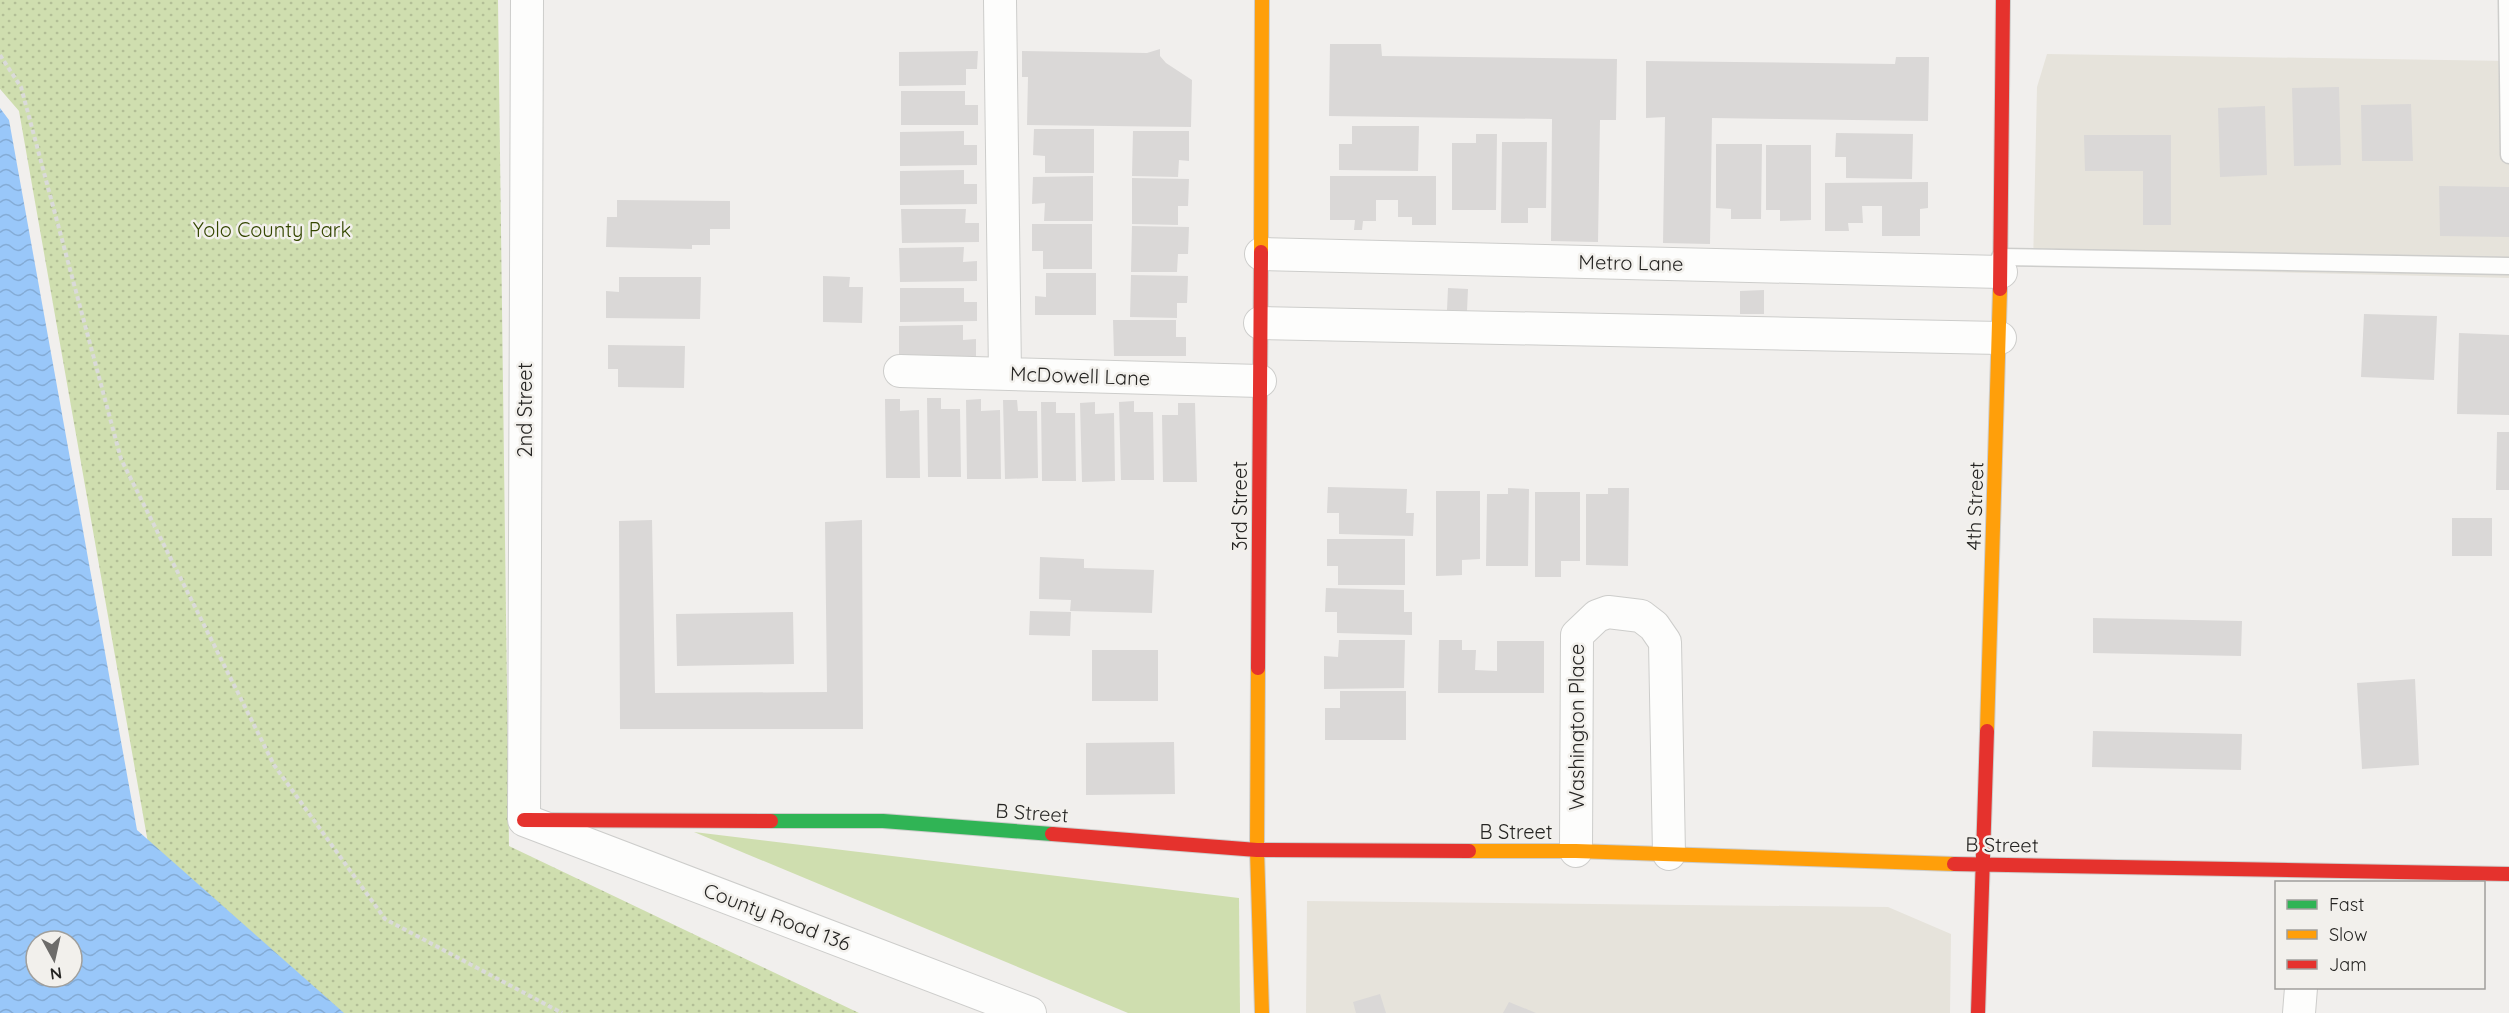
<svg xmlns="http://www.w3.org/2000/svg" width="2509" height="1013" font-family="Quicksand,sans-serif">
	<defs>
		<pattern id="park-dots" width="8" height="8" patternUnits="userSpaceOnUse" patternTransform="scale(1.5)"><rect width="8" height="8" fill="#cfdeaf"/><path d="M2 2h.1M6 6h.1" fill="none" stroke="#b2be96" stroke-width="1.8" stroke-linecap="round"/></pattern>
		<pattern id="water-waves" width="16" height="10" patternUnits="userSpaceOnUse" patternTransform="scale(1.5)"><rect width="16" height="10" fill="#99c7f9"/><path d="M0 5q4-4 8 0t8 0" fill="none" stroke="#84abd5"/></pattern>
	</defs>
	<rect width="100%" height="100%" fill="#f1efed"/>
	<!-- built -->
	<path fill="#e6e3db" d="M2047,54l462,7v217l-476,-12 4,-179z
		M1307,901l581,6 63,27 -1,79h-644z"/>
	<!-- grass -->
	<path fill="#cfdeaf" d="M694,832l545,66 1,115h-112z"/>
	<!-- park -->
	<path fill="url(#park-dots)" d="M0,0h498l11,846 350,167h-517l-194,-170 -129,-732 -19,-22z"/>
	<!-- water -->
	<path fill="url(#water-waves)" fill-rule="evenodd" d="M0,108l9,12 128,710 207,183h-344zM36,941h36v36h-36z"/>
	<!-- building -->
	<path fill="#dad8d7" d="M1330,44h51l1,12 235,3 -1,61h-16l-2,122 -47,-1 1,-122 -223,-3z
		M1160,49v7l6,7 26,17 -1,47 -164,-2 1,-48h-6v-26l125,2z
		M978,51l-1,18h-11v16l-67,1v-34z
		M1896,57h33l-1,64 -216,-3 -2,126 -47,-1 2,-126 -19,1v-57l249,3z
		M2339,87l2,78 -47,1 -2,-78z
		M901,91h64v14h13v20h-77z
		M2411,104l2,57h-51l-1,-56z
		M2265,106l2,69 -47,2 -2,-69z
		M1352,126h67l-1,45 -79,-1v-26h13z
		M1034,129h60v44h-49v-17l-12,-1z
		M964,131v14h13v20l-77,1v-34z
		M1133,131h56v30l-10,-1 -1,17 -46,-1z
		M1836,133l77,1 -1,45 -66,-1v-21h-11z
		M1476,134h21l-1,76h-44v-67h24z
		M2084,135h87v90h-28v-54h-58z
		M1502,142h45l-1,66h-18v15h-27z
		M1716,144h46l-1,75h-30v-10l-15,-1z
		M1766,145h45v75l-31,1v-11h-14z
		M964,170v14h13v20l-77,1v-34z
		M1093,176v45h-49l1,-18 -13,1 1,-27z
		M1330,176h106v49h-24v-8h-14v-17h-22v21h-13l-1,9h-8l1,-10h-25z
		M1132,178l57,1 -1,27h-10v19l-46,-1z
		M1928,182v26l-8,1v27h-38v-30h-20l1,17h-15l1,8h-24v-48z
		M2439,186l70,1v50l-69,-1z
		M617,200l113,1v28h-20v16h-18v4l-86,-2 1,-30h10z
		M901,209h65l-1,14h14v19l-77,1z
		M1032,224h60v45h-49v-18h-11z
		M1132,226l57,1 -1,27h-10l-1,18h-46z
		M964,247l-1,15 14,-1v20l-77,1 -1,-34z
		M1046,273h50v42h-61v-19l11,1z
		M1131,275l57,1 -1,27h-10v15l-47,-1z
		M823,276l27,1 -1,10h14l-1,36 -39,-1z
		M619,277h82l-1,42 -94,-1v-27l13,1z
		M900,288h64v14h13v19l-77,1z
		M1448,288l20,1 -1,22 -20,-1z
		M1764,290v24h-24v-23z
		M2364,314l73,2 -3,64 -73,-3z
		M1113,320h63v17h10v19h-72z
		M963,325v15l13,-1v20l-77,1v-34z
		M2459,333l50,2v80l-52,-1z
		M608,345l77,1 -1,42 -66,-1v-18h-10z
		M927,398h14v11h19l1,68h-33z
		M885,399h15v12l19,-1 1,68h-34z
		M981,399v12l19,-1 1,69h-34l-1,-79z
		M1003,400h14l1,11h19l1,67 -33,1z
		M1134,401v11h19l1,68h-33l-2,-78z
		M1041,402h15v11h19l1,68h-34z
		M1095,402v12l19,-1 1,68 -33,1 -2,-79z
		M1178,403h17l2,79h-34l-1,-67h16z
		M2497,432h12v58h-13z
		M1328,487l79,2 -1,24h8l-1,23 -74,-2v-21h-12z
		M1508,488l21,1 -1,77h-42l1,-72h21z
		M1608,488h21l-1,78 -42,-1v-71h22z
		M1436,491h44v68l-18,1v15l-26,1z
		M1535,492h45v69h-19v16h-26z
		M2452,518h40v38h-40z
		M652,520l3,173 172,-1 -2,-170 37,-2 1,209h-243l-1,-208z
		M1327,539h78v46h-67v-19h-11z
		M1040,557l44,2v9l70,2 -2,43 -82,-2 1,-11 -32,-1z
		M1326,588l78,2v22h8v23l-75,-2v-21h-12z
		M1030,611l41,1 -1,24 -41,-1z
		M793,612l1,52 -117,2 -1,-52z
		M2093,618l149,3 -1,35 -148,-3z
		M1339,640h66l-1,48 -80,1v-33l14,1z
		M1439,640h23v10h14l-1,20 22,1v-30h47v52h-106z
		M1092,650h66v51h-66z
		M2415,679l4,86 -57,4 -5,-86z
		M1340,691h66v49h-81v-32h15z
		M2093,731l149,3 -1,36 -149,-3z
		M1174,742l1,52 -89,1v-52z
		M1380,994l6,19h-30l-3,-11z
		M1509,1002l27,11h-33z"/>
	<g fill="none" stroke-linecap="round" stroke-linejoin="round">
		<!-- lane casing -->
		<g stroke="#cdcdcb" stroke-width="19">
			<path id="lane" d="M2507,0l2,155
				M2000,257l509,9"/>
		</g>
		<!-- street casing -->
		<g stroke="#cdcdcb" stroke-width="34">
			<path id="street" d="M527,0l-3,820 506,193
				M1000,1l5,373
				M1261,254l740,18
				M1260,323l740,15
				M900,371l360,10
				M1576,851l1,-216 20,-19 11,-4 33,4 13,10 11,16 4,212
				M2299,1013l2,-25"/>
		</g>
		<!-- fast casing -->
		<g stroke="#cdcdcb" stroke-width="16">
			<path id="fast" d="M771,821h112l169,13"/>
		</g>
		<!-- slow casing -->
		<g stroke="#cdcdcb" stroke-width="16">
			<path id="slow" d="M1261,252l1,-252
				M1258,668l-1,182 5,163
				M1987,731l13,-442
				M1469,851h107l378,13"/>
		</g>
		<!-- jam casing -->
		<g stroke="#cdcdcb" stroke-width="16">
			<path id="jam" d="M2000,289l3,-289
				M1258,668l3,-416
				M524,820l247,1
				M1052,834l205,16 212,1
				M1954,864l555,10
				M1978,1013l9,-282"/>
		</g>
		<!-- path -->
		<path stroke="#dadad9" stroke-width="4" stroke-dasharray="4.5 3" stroke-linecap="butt" d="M0,55l21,32 100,372 153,306 111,154 177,94"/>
		<!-- lane -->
		<use href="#lane" stroke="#fdfdfc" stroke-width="16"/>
		<!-- street -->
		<use href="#street" stroke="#fdfdfc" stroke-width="32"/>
		<!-- fast -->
		<use href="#fast" stroke="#30b455" stroke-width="14"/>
		<!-- slow -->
		<use href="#slow" stroke="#ff9f0a" stroke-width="14"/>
		<!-- jam -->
		<use href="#jam" stroke="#e5322d" stroke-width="14"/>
	</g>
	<g text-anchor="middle" stroke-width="5" stroke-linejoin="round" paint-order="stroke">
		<!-- park labels -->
		<g font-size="20" fill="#344600" stroke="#f2f0ec">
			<text x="272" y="237">Yolo County Park</text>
		</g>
		<!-- street labels -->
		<g font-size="20" fill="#262523" stroke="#f2f0ec">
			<text transform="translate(1631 263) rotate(1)" y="7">Metro Lane</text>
			<text transform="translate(1080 376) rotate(2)" y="7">McDowell Lane</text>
			<text transform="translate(525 410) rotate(-90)" y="7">2nd Street</text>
			<text transform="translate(1240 506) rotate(-90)" y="7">3rd Street</text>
			<text transform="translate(1975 506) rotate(-88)" y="7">4th Street</text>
			<text transform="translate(1577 727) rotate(-90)" y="7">Washington Place</text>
			<text transform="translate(1032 813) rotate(4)" y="7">B Street</text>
			<text x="1516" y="839">B Street</text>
			<text transform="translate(2002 845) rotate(1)" y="7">B Street</text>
			<text transform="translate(777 917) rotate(21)" y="7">County Road 136</text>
		</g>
	</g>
	<!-- legend -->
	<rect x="2275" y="881" width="210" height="108" fill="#f2f0ec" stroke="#a09f9c" stroke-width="1.5"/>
	<rect x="2287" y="900" width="30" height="9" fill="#30b455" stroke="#a09f9c" stroke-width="1.5"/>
	<text x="2329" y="911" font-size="18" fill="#262523">Fast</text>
	<rect x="2287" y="930" width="30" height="9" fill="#ff9f0a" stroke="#a09f9c" stroke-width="1.5"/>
	<text x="2329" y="941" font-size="18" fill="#262523">Slow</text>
	<rect x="2287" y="960" width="30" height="9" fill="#e5322d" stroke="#a09f9c" stroke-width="1.5"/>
	<text x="2329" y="971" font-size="18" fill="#262523">Jam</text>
	<!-- north arrow -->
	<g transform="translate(54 959) rotate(172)"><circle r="28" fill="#f2f0ec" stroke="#a09f9c" stroke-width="1.5"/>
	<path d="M0-4.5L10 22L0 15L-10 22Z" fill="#6d6c6a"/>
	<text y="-9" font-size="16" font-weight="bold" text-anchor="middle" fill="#262523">N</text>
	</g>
</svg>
